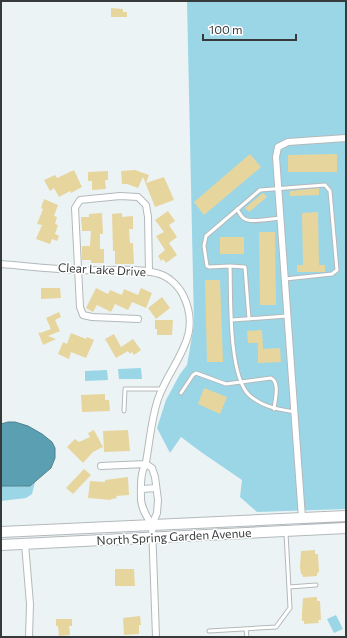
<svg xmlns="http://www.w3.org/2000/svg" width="347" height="638" font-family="Commissioner,sans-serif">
	<rect width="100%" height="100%" fill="#ecf3f5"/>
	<!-- green -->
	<path fill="#9bd6e7" d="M187,1h159v508l-89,3 -17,-15 2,-17 -41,-28 -20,-15 -11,16 -13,-25 9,-28 14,-26 7,-9 7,-40z
		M141,368l1,11h-23l-1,-10z
		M107,370l1,10 -23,1v-10z
		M35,482l-3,12 -6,4 -25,3v-15c12,-1 24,3 34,-4z
		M336,615l7,14 -9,4 -7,-14z"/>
	<!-- water -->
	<path fill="#5b9fb2" stroke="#50818e" d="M8,422h7l13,4 14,8 10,8 3,6v10l-4,10 -21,18h-29v-62z"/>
	<!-- building -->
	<path fill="#e7d59e" d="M111,8l12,1v3h4v5h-16z
		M250,154l11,13 -57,48 -10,-13z
		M337,154v18h-49v-17z
		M74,170l8,17 -11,6 -1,-2 -11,6 -5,-9 -4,3 -6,-11 11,-5 2,3z
		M135,170l14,5 -3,8 18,-6 10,23 -19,7 -12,-30 -5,11 -11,-4h-5l-1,-13z
		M108,171v9h-3l1,9 -14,1v-9h-4v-9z
		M319,188v7l-29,1v-5z
		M263,193l4,4 -18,15 -4,-4z
		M44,199l14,6 -4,11 3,1 -2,7 3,1 -3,9 4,2 -2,5 -5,-2 -2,5 -14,-5 6,-14 -5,-1 6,-15 -2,-1z
		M168,211l7,10 -6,4 8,12 -8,6 8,12 -11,8 -3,-4 -2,2 -3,-5 7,-6 -9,-14 8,-4 -9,-12z
		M318,212l1,53h6v7h-28v-7h6l-1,-52z
		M102,213l1,21h-3v15h4v14h-13v-3h-9v-14h8l1,-15h-9l-1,-14h8v-3z
		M122,213v4l11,-1v13h-4l1,14h3l1,21h-19v-13h-2l-1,-37z
		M259,232h16l1,73h-16z
		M220,237h24v17h-24z
		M205,280h15l3,82h-16z
		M41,288h19l1,10 -20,1z
		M96,288l12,6 2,-4 12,5 2,-6 14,6 3,-7 11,5 -6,15 -14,-6 -4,8 -13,-6 -4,8 -14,-7 -4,7 -7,-4z
		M162,297l8,11 -14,11 -8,-11z
		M59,312l2,5 -6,3 5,11 -12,5 8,3 -13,6 -5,-13 2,1 11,-4 -5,-11z
		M155,320h18l-1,15h-15v-6h-2z
		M262,330l1,19 17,-1 1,14 -23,1v-20h-10l-1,-12z
		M71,333l15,6 1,-2 7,3 -8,18 -15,-6 -2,7 -11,-5 5,-12 4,2z
		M114,334l7,13 12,-8 8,11 -7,5 -2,-3 -2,2 -2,-3 -12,7 -11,-19z
		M204,388l23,9 -7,17 -22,-10z
		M105,394v6h4l1,11 -28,1 -1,-17z
		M94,430l9,17 -10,5 -10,11 -16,-16 8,-8 4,3 11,-5 -2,-4z
		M128,430l2,21 -26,1 -1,-21z
		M84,469l7,6 -18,19 -7,-6z
		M128,477l1,18 -13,1 1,2 -6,1v1l-23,-2 2,-17 15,1v-2z
		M315,550v4h3l1,18 -2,1v3l-14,1 -1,-3h-1l-1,-7 1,-16z
		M115,569h19l1,17h-20z
		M317,597v4h3l1,19h-3l1,3 -15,1v-3h-2v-7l1,-16z
		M140,616l1,9h-2v9l-15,1 -1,-17z
		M56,619h16v7h-3l1,9 -11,1 -1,-10h-2z"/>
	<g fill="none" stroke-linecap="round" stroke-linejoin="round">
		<!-- service casing -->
		<g stroke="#b3b9bb" stroke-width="5">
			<path id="service" d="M237,209c2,3 4,8 8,10 6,4 26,0 35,-1
				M230,266c1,29 -2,109 19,129 13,12 29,14 46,17
				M249,319l-4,-52 -15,-1 -21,1 -2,-1 -3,-20 2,-10 54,-46 65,-5 5,6 7,79 -5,4 -47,5
				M232,320l55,-4
				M181,393l12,-18 3,-2 30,11 45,-6c9,4 4,22 3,31
				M124,411l1,-22h38
				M289,587l27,-2
				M246,629l1,8
				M209,631l67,-4 14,-19 -4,-75"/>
		</g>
		<!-- minor casing -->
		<g stroke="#b3b9bb" stroke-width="8">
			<path id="minor" d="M1,264c25,2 51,5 76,6 23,1 56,-3 79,3 11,2 22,12 27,22 21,42 -12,67 -25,104 -7,21 -8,41 -12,63 0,3 -2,5 -3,8 -3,9 -2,21 -2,30 1,10 6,17 11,25
				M138,319l-46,-2 -9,-2 -3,-8 -5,-99 5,-8 40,-4 18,1 8,8 2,12 1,55
				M146,464l6,4 3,9 3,23 -1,13 -5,12 4,112
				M101,466l45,-2
				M142,489l14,-1
				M302,518l-26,-361 2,-10 10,-5 58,-4
				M25,544l5,60 -1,33"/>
		</g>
		<!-- trunk casing -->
		<g stroke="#b3b9bb" stroke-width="12">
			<path id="trunk" d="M1,532l345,-16
				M1,545l345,-17"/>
		</g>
		<!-- service -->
		<use href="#service" stroke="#fff" stroke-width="3"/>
		<!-- minor -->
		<use href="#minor" stroke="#fff" stroke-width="6"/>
		<!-- trunk -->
		<use href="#trunk" stroke="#fff" stroke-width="10"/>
	</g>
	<g text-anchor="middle" stroke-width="3" stroke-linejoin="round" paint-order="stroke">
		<!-- street labels -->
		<g font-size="12" fill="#373a3b" stroke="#fff">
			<text transform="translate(102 270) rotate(3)" y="4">Clear Lake Drive</text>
			<text transform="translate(174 537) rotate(-3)" y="4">North Spring Garden Avenue</text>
		</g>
	</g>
	<!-- border -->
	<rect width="347" height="638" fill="none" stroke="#373a3b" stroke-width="4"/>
	<!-- scale -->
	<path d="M203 34v6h93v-6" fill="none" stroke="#373a3b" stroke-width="2"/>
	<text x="209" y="34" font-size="12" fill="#373a3b" stroke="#ffffff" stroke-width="3" paint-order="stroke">100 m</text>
</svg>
